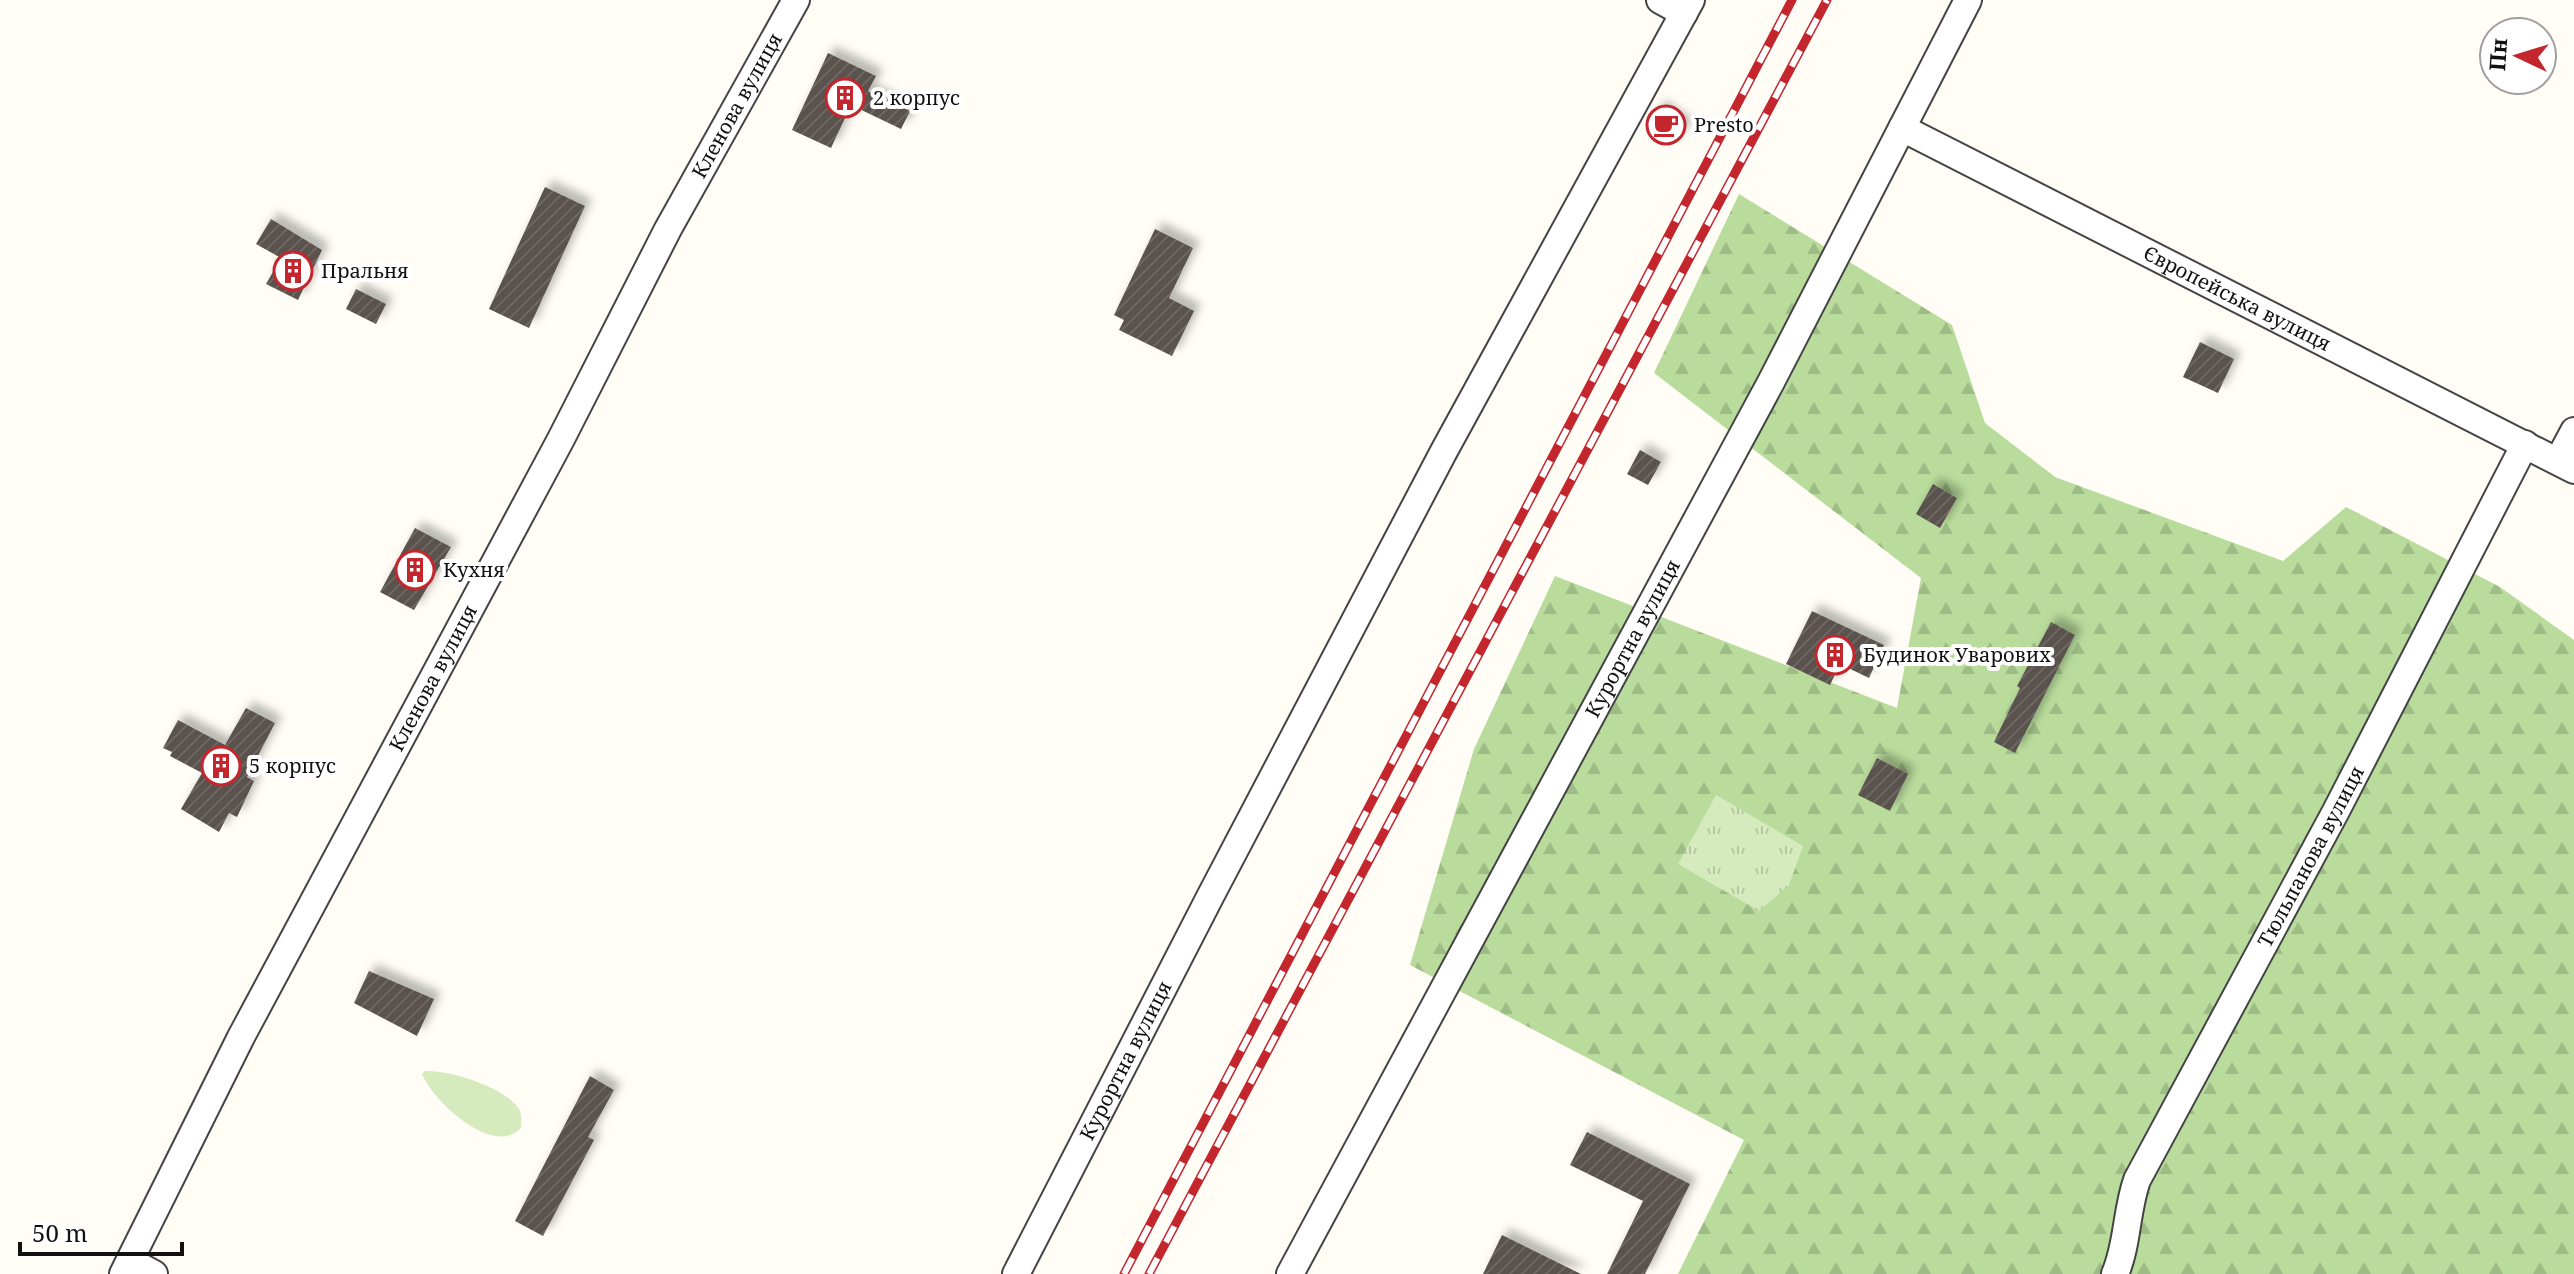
<svg xmlns="http://www.w3.org/2000/svg" width="2574" height="1274" font-family="'Noto Serif',serif">
	<defs>
		<pattern id="forest-firs" width="22" height="20" patternUnits="userSpaceOnUse" patternTransform="scale(2)"><rect width="22" height="20" fill="#b9dc9c"/><path d="M5 1l3.5 6h-7zM16 11l3.5 6h-7z" fill="#9ebc85"/></pattern>
		<pattern id="park-tufts" width="24" height="20" patternUnits="userSpaceOnUse" patternTransform="scale(2)"><rect width="24" height="20" fill="#d5ebbd"/><path d="M3 7l-1-3M5 7V3M7 7l1-3M15 17l-1-3M17 17v-4M19 17l1-3" fill="none" stroke="#b6c8a1"/></pattern>
		<pattern id="building-hatch" width="6" height="6" patternUnits="userSpaceOnUse" patternTransform="scale(2)"><rect width="6" height="6" fill="#5a524d"/><path d="M-1 1l2-2M0 6l6-6M5 7l2-2" fill="none" stroke="#6d6662"/></pattern>
		<filter id="shadow"><feDropShadow dx="7" dy="-7" stdDeviation="4" flood-color="#0004"/></filter>
	</defs>
	<rect width="100%" height="100%" fill="#fffdf5"/>
	<!-- grass -->
	<path fill="#d5ebbd" d="M425,1071c25,-1 80,16 94,38 3,5 2,12 2,19 -28,30 -88,-27 -99,-54z"/>
	<!-- forest -->
	<path fill="url(#forest-firs)" d="M1739,194l213,131 33,98 70,54 228,84 63,-54 154,80 74,53v634h-896l66,-134 -334,-175 64,-216 81,-173 342,132 24,-130 -267,-205z"/>
	<!-- park -->
	<path fill="url(#park-tufts)" d="M1716,795l87,51 -14,39 -30,26 -81,-47z"/>
	<!-- building -->
	<path fill="url(#building-hatch)" filter="url(#shadow)" d="M828,53l48,23 -8,15 42,20 -9,18 -50,-24 -20,43 -39,-18z
		M1659,107l27,19 -12,17 -27,-19z
		M545,187l40,19 -56,122 -40,-19z
		M271,219l51,31 -24,50 -32,-16 15,-26 -25,-14z
		M1155,229l38,19 -24,50 25,13 -22,45 -53,-26 5,-10 -10,-5z
		M356,289l30,15 -10,20 -30,-15z
		M2200,342l34,17 -16,34 -35,-16z
		M1640,450l21,12 -13,23 -21,-11z
		M1933,484l24,14 -17,30 -24,-14z
		M415,528l36,19 -37,63 -34,-18z
		M1812,611l72,34 -15,33 -29,-14 -10,21 -44,-21z
		M2051,622l24,13 -60,118 -21,-11 26,-54 -3,-2z
		M246,708l29,15 -28,54 7,4 -17,36 -8,-4 -10,19 -38,-23 21,-36 -32,-17 2,-4 -9,-4 15,-28 47,25z
		M1877,758l31,16 -18,37 -32,-16z
		M369,971l65,28 -17,37 -63,-33z
		M590,1076l24,14 -26,47 6,3 -51,96 -28,-15z
		M1587,1132l103,52 -45,90h-38l36,-73 -73,-36z
		M1502,1235l79,39h-98z"/>
	<g fill="none" stroke-linecap="round" stroke-linejoin="round">
		<!-- minor casing -->
		<g stroke="#444" stroke-width="30">
			<g id="minor">
				<path d="M1660,0l24,13"/>
				<path id="s1" d="M1902,128l672,342"/>
				<path d="M2558,461l16,-30"/>
				<path d="M130,1261l24,13"/>
				<path id="s2" d="M123,1274l118,-237 320,-598 107,-210 128,-229"/>
				<path id="s3" d="M1016,1274l195,-379 233,-444 247,-451"/>
				<path id="s4" d="M1290,1274l481,-892 197,-382"/>
				<path id="s5" d="M2115,1274c13,-30 11,-63 22,-94l199,-369 189,-367"/>
			</g>
		</g>
		<!-- minor -->
		<use href="#minor" stroke="#fff" stroke-width="26"/>
		<!-- rail casing -->
		<g stroke="#c4262e" stroke-width="9">
			<path id="rail" d="M1124,1274l668,-1274
				M1149,1274l678,-1274"/>
		</g>
		<!-- rail -->
		<use href="#rail" stroke="#fff" stroke-width="6" stroke-dasharray="18" stroke-linecap="butt"/>
	</g>
	<!-- icons -->
	<defs>
		<g id="building-ring" transform="scale(2)"><circle r="9.5" fill="#fff" stroke="#c4262e" stroke-width="1.5"/><path d="M-4-6H4V6H1V3H-1V6H-4ZM-2.5-4.3h1.7v1.8h-1.7ZM.8-4.3h1.7v1.8H.8ZM-2.5-1h1.7V.8h-1.7ZM.8-1h1.7V.8H.8Z" fill="#c4262e"/></g>
		<g id="cafe-ring" transform="scale(2)"><circle r="9.5" fill="#fff" stroke="#c4262e" stroke-width="1.5"/><path d="M-5.5-4.5H6V0H3Q3 3.5 0 3.5H-2.5Q-5.5 3.5-5.5 0ZM3-3.2v2h1.7v-2ZM-6 4.5H4V6H-6Z" fill="#c4262e"/></g>
	</defs>
	<g fill-rule="evenodd">
		<use href="#building-ring" x="845" y="98"/>
		<use href="#cafe-ring" x="1666" y="125"/>
		<use href="#building-ring" x="293" y="271"/>
		<use href="#building-ring" x="415" y="570"/>
		<use href="#building-ring" x="1835" y="655"/>
		<use href="#building-ring" x="221" y="766"/>
	</g>
	<g text-anchor="middle" stroke-width="8" stroke-linejoin="round" paint-order="stroke">
		<!-- poi labels -->
		<g font-size="20" fill="#111" stroke="#fff" text-anchor="start">
			<text x="873" y="105">2 корпус</text>
			<text x="1694" y="132">Presto</text>
			<text x="321" y="278">Пральня</text>
			<text x="443" y="577">Кухня</text>
			<text x="1863" y="662">Будинок Уварових</text>
			<text x="249" y="773">5 корпус</text>
		</g>
		<!-- street labels -->
		<g font-size="20" fill="#111" stroke="#fff">
			<text dy="7" stroke="none"><textPath href="#s2" startOffset="1320">Кленова вулиця</textPath></text>
			<text dy="7" stroke="none"><textPath href="#s1" startOffset="376">Європейська вулиця</textPath></text>
			<text dy="7" stroke="none"><textPath href="#s4" startOffset="722">Курортна вулиця</textPath></text>
			<text dy="7" stroke="none"><textPath href="#s2" startOffset="672">Кленова вулиця</textPath></text>
			<text dy="7" stroke="none"><textPath href="#s5" startOffset="464">Тюльпанова вулиця</textPath></text>
			<text dy="7" stroke="none"><textPath href="#s3" startOffset="240">Курортна вулиця</textPath></text>
		</g>
	</g>
	<!-- north arrow -->
	<g transform="translate(2518 56) rotate(274)"><circle r="38" fill="#ffffff" stroke="#a0a0a0" stroke-width="2"/>
	<path d="M0-6L14 30L0 20L-14 30Z" fill="#c4262e"/>
	<text y="-12" font-size="22" font-weight="bold" text-anchor="middle" fill="#111111">Пн</text>
	</g>
	<!-- scale -->
	<path d="M20 1242v12h162v-12" fill="none" stroke="#111111" stroke-width="4"/>
	<text x="32" y="1242" font-size="24" fill="#111111" stroke="#ffffff" stroke-width="6" paint-order="stroke">50 m</text>
</svg>
